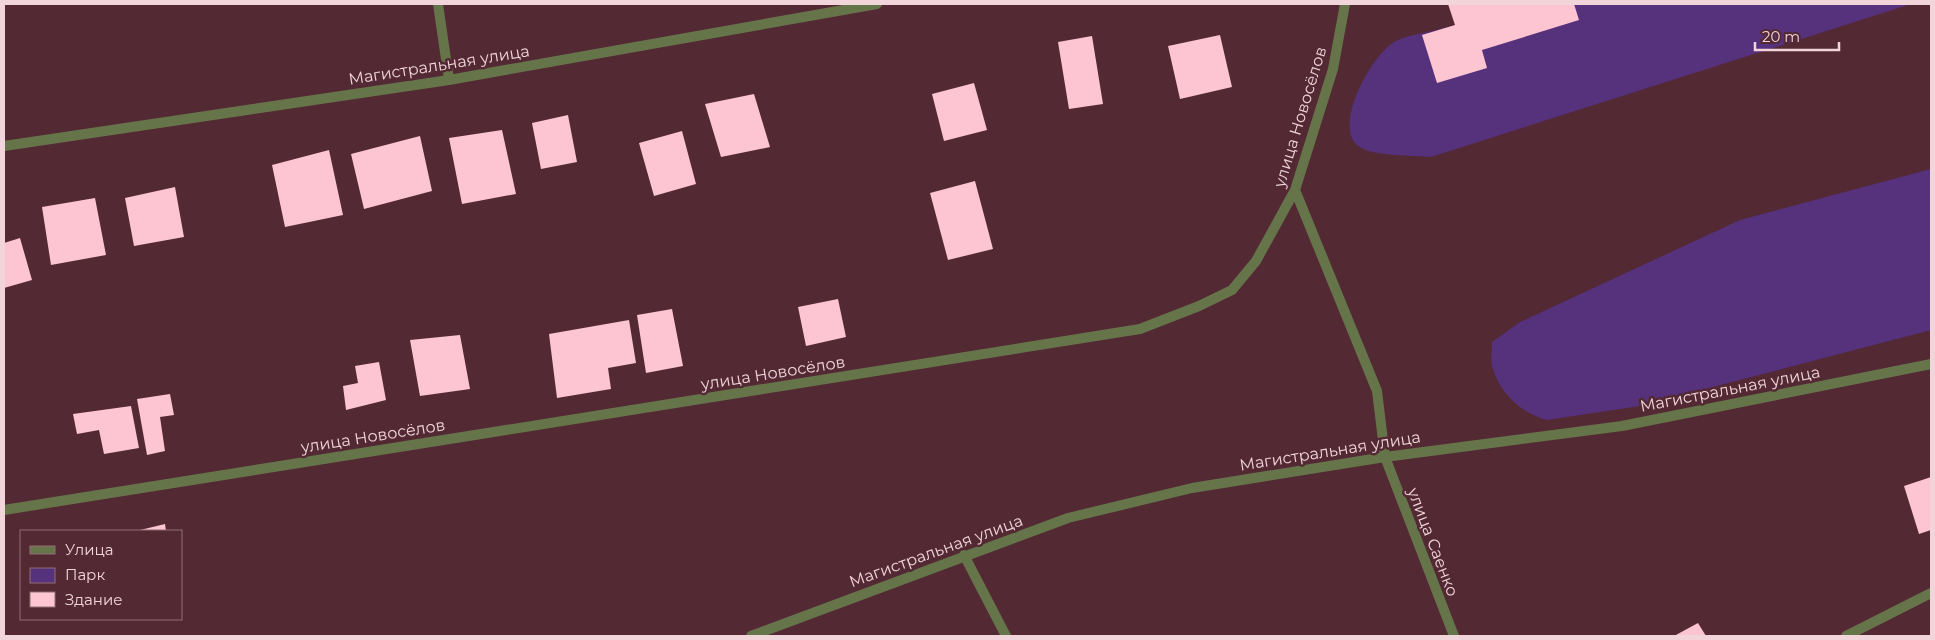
<svg xmlns="http://www.w3.org/2000/svg" width="1935" height="640" font-family="Montserrat,sans-serif">
	<style>
		.green { fill: #56317c }
		.building { fill: #fcc5d1 }
		.lines { fill: none; stroke-linecap: round; stroke-linejoin: round }
		.minor { stroke: #66744a; stroke-width: 10 }
		.labels { text-anchor: middle; dominant-baseline: central; stroke-width: 5; stroke-linejoin: round; paint-order: stroke }
		.street-label { font-size: 16px; fill: #f1d5db; stroke: #532934 }
	</style>
	<rect width="100%" height="100%" fill="#532934"/>
	<path class="green" d="M1516,4H1911L1431,157C1413,155 1370,157 1357,145C1333,124 1373,52 1396,41C1409,34 1427,33 1440,29C1467,23 1491,15 1516,4Z
		M1931,169V330L1640,406L1547,420C1522,413 1501,395 1493,369C1490,362 1492,350 1492,342L1520,322L1740,220Z"/>
	<path class="building" d="M1448,4H1574L1579,20L1482,50L1487,68L1437,83L1422,35L1455,25Z
		M1220,35L1232,87L1180,99L1168,46Z
		M1092,36L1103,104L1069,109L1058,42Z
		M974,83L987,130L944,141L932,94Z
		M754,94L770,147L721,157L705,104Z
		M568,115L577,162L541,169L532,123Z
		M502,130L516,194L462,204L449,138Z
		M682,131L696,184L654,196L639,143Z
		M420,136L432,191L364,209L351,154Z
		M329,150L343,215L285,227L272,165Z
		M975,181L993,249L948,260L930,193Z
		M175,187L184,237L134,246L125,198Z
		M95,198L106,255L51,265L42,207Z
		M20,238L32,280L4,288V243Z
		M838,299L846,337L806,346L798,307Z
		M672,309L683,366L646,373L637,315Z
		M629,320L636,363L608,368L611,389L557,398L549,334Z
		M460,335L470,389L420,396L410,340Z
		M379,362L386,400L346,410L343,386L358,383L355,366Z
		M170,394L174,415L160,417L165,451L147,455L137,399Z
		M131,406L139,448L104,454L99,430L77,434L73,414Z
		M1931,477V530L1919,534L1904,486Z
		M165,524L166,531H136Z
		M1698,623L1706,636H1674Z"/>
	<g class="lines">
		<path class="minor" d="M438,4L449,80
			M4,146L449,80L877,4
			M1295,190L1377,391L1385,457L1454,636
			M4,510L1140,329L1199,306L1232,290L1256,261L1295,190L1333,69L1345,4
			M964,555L1006,636
			M751,636L1068,518L1192,488L1385,457L1622,426L1931,364
			M1846,636L1931,593"/>
	</g>
	<g class="labels">
		<g class="street-label">
			<text transform="translate(439 65) rotate(-9)">Магистральная улица</text>
			<text transform="translate(1300 117) rotate(-73)">улица Новосёлов</text>
			<text transform="translate(773 373) rotate(-9)">улица Новосёлов</text>
			<text transform="translate(1730 389) rotate(-11)">Магистральная улица</text>
			<text transform="translate(373 436) rotate(-9)">улица Новосёлов</text>
			<text transform="translate(1330 451) rotate(-9)">Магистральная улица</text>
			<text transform="translate(1433 542) rotate(69)">улица Саенко</text>
			<text transform="translate(936 551) rotate(-20)">Магистральная улица</text>
		</g>
	</g>
	<rect width="1935" height="640" fill="none" stroke="#f1d5db" stroke-width="10"/>
	<rect x="20" y="530" width="162" height="90" fill="#532934" stroke="#926e77"/>
	<rect x="30" y="546" width="25" height="8" fill="#66744a" stroke="#926e77"/>
	<text x="65" y="555" font-size="15" fill="#f1d5db">Улица</text>
	<rect x="30" y="568" width="25" height="15" fill="#56317c" stroke="#926e77"/>
	<text x="65" y="580" font-size="15" fill="#f1d5db">Парк</text>
	<rect x="30" y="592" width="25" height="15" fill="#fcc5d1" stroke="#926e77"/>
	<text x="65" y="605" font-size="15" fill="#f1d5db">Здание</text>
	<path d="M1755 42v8h84v-8" fill="none" stroke="#f1d5db" stroke-width="2.5"/>
	<text x="1762" y="42" font-size="15" fill="#f1d5db" stroke="#532934" stroke-width="4" paint-order="stroke">20 m</text>
</svg>
